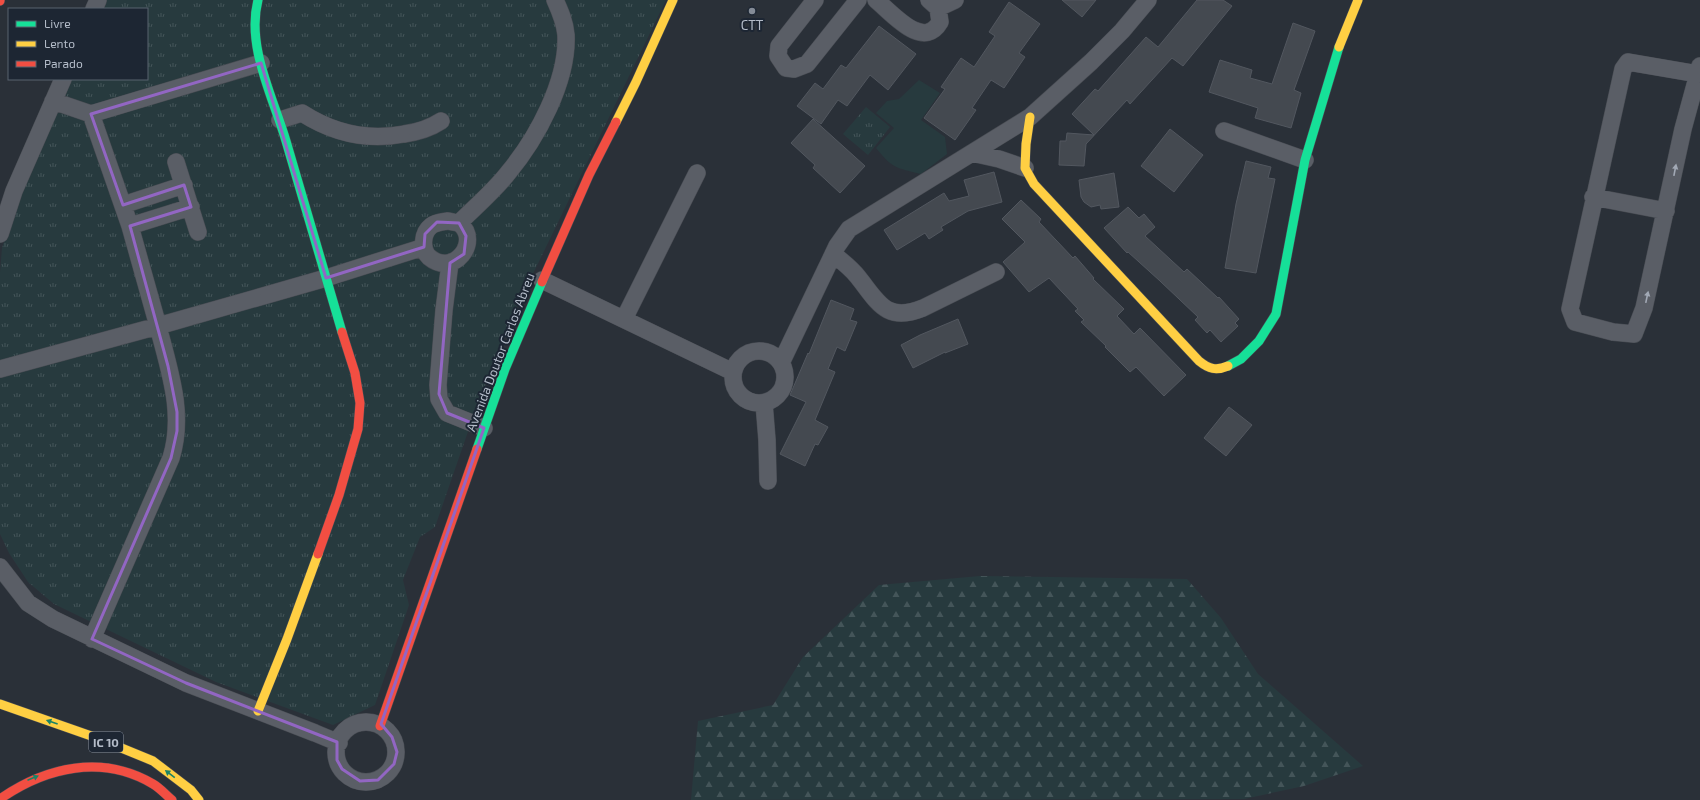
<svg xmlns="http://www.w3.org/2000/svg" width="1700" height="800" font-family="'Exo 2',sans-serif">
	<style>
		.grass { fill: #273a3e }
		.forest { fill: url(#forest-firs) }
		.park { fill: url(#park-tufts) }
		.building { fill: #444950; stroke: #52575f }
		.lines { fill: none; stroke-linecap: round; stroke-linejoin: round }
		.street-casing { stroke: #484c53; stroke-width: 18 }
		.fast-casing { stroke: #484c53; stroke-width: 10 }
		.slow-casing { stroke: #484c53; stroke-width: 10 }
		.jam-casing { stroke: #484c53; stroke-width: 10 }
		.street { stroke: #5a5e66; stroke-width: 17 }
		.fast { stroke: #16e098; stroke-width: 9 }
		.slow { stroke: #ffcf43; stroke-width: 9 }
		.jam { stroke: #f24e42; stroke-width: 9 }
		.oneway { fill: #a2a9b5 }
		.oneway2 { fill: #1a8366 }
		.marked { fill: none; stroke: #9266c3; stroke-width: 3; stroke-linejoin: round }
		.poi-dot { fill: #848b96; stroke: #1d2633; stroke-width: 1.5 }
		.labels { text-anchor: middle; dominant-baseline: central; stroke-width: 4; stroke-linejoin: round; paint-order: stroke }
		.shield { fill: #1d2633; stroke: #878f9c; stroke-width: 1 }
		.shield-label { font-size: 12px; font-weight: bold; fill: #b4bcc9 }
		.poi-label { font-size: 13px; fill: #b4bcc9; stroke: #1d2633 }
		.street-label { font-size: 13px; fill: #b4bcc9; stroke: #1d2633 }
	</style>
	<defs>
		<pattern id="forest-firs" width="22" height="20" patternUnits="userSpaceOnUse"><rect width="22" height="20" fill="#273a3e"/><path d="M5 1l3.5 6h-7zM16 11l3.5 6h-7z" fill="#445559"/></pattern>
		<pattern id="park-tufts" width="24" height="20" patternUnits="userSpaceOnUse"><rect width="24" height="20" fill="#273a3e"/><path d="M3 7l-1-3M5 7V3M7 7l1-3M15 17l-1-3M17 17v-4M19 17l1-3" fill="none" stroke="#445559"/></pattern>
	</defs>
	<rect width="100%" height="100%" fill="#2a3038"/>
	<path class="grass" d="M919,80L940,93L921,120L945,137L947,154L921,174C896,168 892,168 876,148L894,128L876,113L887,101L899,99Z"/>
	<path class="forest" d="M980,576L1187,579L1221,618L1258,674L1363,766L1304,786L1244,799L691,800L698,721L773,705L803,657L879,585Z"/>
	<path class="park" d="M103,0H666L511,319L472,420L435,527L420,537L403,580L409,605L375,705L333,725L216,682L54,604L28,582L9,553L0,534V273L2,248L20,194L69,79H147V9H99Z
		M866,107L890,127L868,155L843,134Z"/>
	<path class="building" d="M1062,0H1096L1082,17Z
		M1197,0H1223L1232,6L1183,66L1172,58L1130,104L1127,100L1086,144L1084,166L1059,165L1060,141H1066L1067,133L1094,135L1072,114L1095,89L1098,91L1146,37L1158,47Z
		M1009,2L1040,24L1019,53L1025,57L1004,88L991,80L972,108L976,110L955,140L924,118L945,89L941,87L961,58L974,67L995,36L989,32Z
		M1293,23L1315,31L1294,90L1301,93L1291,128L1255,118L1258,108L1209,92L1220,60L1252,70L1250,78L1272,84Z
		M879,26L916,54L888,90L870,75L847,106L838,100L821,124L797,106L815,83L823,89L841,65L846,68Z
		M813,119L865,166L840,193L813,168L815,165L791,143Z
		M1170,129L1203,155L1174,192L1141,166Z
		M1246,161L1271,167L1268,178L1275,179L1256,273L1225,268L1236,204Z
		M994,172L1002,202L968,211L941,227L943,230L929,239L925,233L897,250L884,230L944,193L949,201L969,196L964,180Z
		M1114,173L1119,207L1101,209L1100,205L1091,207L1084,202L1081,197L1079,180Z
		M1021,200L1041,219L1039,222L1073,258L1075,256L1094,278L1093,279L1124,309L1117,316L1134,334L1140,328L1186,375L1164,396L1136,367L1130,372L1105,347L1106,346L1081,322L1084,320L1075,311L1078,309L1049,278L1029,292L1003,262L1025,242L1002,219Z
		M1128,207L1139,218L1144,214L1155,227L1145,236L1184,272L1187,269L1218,298L1219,297L1239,319L1235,323L1238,326L1221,342L1210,330L1207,333L1195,320L1198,317L1160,281L1128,252L1127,253L1104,228Z
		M831,300L854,309L850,320L857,322L845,351L837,347L828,369L835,372L815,420L828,427L818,445L815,444L805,466L780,454L806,402L790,395L808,353L809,354Z
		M958,319L968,344L945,353V352L913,368L901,345L920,335Z
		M1229,407L1252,425L1226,456L1204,438Z"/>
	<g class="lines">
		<defs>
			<path id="street" d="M815,0L779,46L778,56L786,68L794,69L807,64L858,0
				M876,0C892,13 923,51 940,22L938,8L929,0
				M938,8L955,0
				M94,9L98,0
				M261,63L91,114L130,226L158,326L326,278L424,247
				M1698,74L1683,129L1644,308L1634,334L1613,332L1575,322L1570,309L1623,69L1628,62L1698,74L1700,66
				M53,101L91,114
				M280,120L302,113C333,133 367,141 404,134C418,132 429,129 441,121
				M1224,131L1305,160
				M972,153L999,159L1025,168
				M176,162L198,232
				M1593,197L1666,211
				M123,205L184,185
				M448,221C452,222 457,222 460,224C481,241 454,278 429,257C421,249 422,233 431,226C436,222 442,222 448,221Z
				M459,223C475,207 494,191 508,173C537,138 568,81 566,35C565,22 560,11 555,0
				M130,226L191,207
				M0,234L14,191L63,79
				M833,254C842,261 851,268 858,277C878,302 886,323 923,308L996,272
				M450,263L444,310L438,385L439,399L447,413L484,428
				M542,280L733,372
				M624,319L697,173
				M733 377a26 26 0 1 1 52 0a26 26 0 1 1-52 0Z
				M781,363L837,246L849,229L1030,117L1091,62L1122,31L1148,0
				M0,369L158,326C169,370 185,413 171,458L92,639
				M764,403L767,440L768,481
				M0,567L28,603L53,619L186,683L315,733L339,743
				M336 752a30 30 0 1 1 60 0a30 30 0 1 1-60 0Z"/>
			<path id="fast" d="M258,0C246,46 273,97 286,141C305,205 323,268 342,332
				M1228,366L1241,359L1259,341L1276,314L1305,160L1339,47
				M477,449L505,369L542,282"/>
			<path id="slow" d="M1339,47L1358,0
				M1030,117L1026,144L1025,168L1034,184L1199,361C1209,369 1216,371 1228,366
				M616,122L636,82L673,0
				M0,704L97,738L153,761L191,790L199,800
				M258,711L287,639L318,554"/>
			<path id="jam" d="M0,0V1
				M542,282L589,175L616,122
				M318,554L339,495L358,429L360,403L355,373L342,332
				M380,726L477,449
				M0,799C46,767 102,754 153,784C160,788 166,795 172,800"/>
		</defs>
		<use href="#street" class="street-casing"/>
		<use href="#fast" class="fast-casing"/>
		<use href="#slow" class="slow-casing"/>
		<use href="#jam" class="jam-casing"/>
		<use href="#street" class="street"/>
		<use href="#fast" class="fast"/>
		<use href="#slow" class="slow"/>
		<use href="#jam" class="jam"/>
	</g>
	<defs><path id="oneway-solid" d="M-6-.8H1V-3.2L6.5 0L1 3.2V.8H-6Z"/></defs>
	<g class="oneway">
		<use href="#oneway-solid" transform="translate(1675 170) rotate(-79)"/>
		<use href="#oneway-solid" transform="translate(1647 297) rotate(-78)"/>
	</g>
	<g class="oneway2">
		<use href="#oneway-solid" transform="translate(52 722) rotate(-161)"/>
		<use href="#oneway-solid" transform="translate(170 774) rotate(-143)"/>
		<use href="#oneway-solid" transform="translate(33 778) rotate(-23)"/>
	</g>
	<path class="marked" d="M261,63L326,278L424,247L425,234L437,222L459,223L466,236L464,254L450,263L439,394L447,413L484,428L381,724L392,737L397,752L394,764L378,780L360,781L342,769L337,760V742L186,683L92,639L171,458L177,431V412L168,366L130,226L191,207L184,185L123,205L91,114Z"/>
	<circle class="poi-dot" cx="752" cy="11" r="4"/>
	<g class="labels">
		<rect class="shield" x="89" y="732" width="34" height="20" rx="3"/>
		<g class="shield-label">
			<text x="106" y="742">IC 10</text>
		</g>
		<g class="poi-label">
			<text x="752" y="25">CTT</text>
		</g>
		<g class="street-label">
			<text transform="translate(500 352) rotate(-69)">Avenida Doutor Carlos Abreu</text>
		</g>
	</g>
	<rect x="8" y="8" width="140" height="72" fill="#1d2633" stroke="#59626f"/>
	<rect x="16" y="21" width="20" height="6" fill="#16e098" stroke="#59626f"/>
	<text x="44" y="28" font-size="12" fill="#b4bcc9">Livre</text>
	<rect x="16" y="41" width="20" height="6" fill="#ffcf43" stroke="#59626f"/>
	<text x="44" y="48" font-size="12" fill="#b4bcc9">Lento</text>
	<rect x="16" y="61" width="20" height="6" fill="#f24e42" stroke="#59626f"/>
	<text x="44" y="68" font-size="12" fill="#b4bcc9">Parado</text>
</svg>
